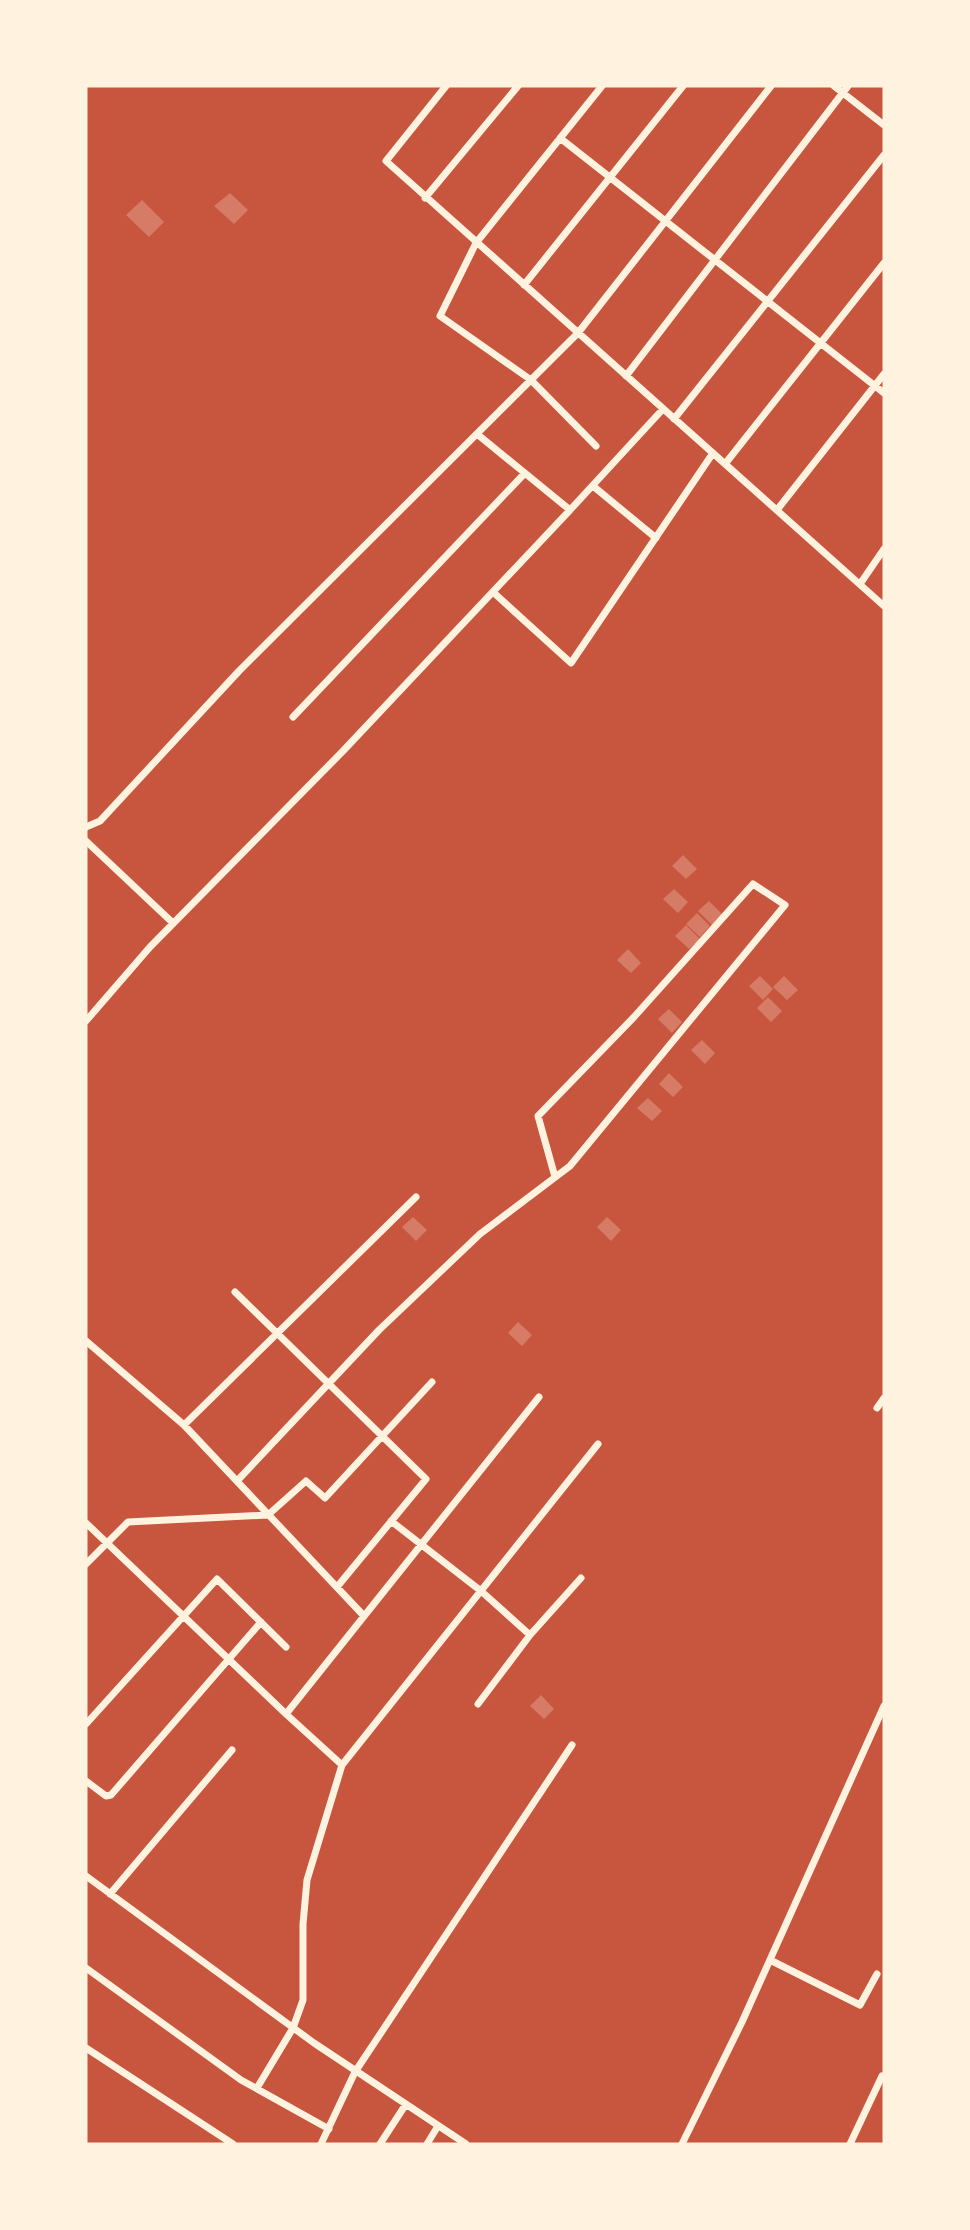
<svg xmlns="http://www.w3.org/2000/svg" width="970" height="2230" font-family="'Asap Condensed',sans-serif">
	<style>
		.building { fill: #d67c66 }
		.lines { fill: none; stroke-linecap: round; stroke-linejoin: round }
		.minor { stroke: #fff3e0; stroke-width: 7 }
	</style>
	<rect width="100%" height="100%" fill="#c8553d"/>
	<path class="building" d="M230,193L248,210L234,224L214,206Z
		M142,200L164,222L149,237L126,215Z
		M683,855L697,869L686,879L672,866Z
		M674,889L688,902L678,913L663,899Z
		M709,901L722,914L712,925L698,911Z
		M697,913L710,926L700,937L686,924Z
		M686,925L700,939L689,949L675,936Z
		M628,949L641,963L631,973L617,960Z
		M760,976L773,989L763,1000L749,986Z
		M784,976L798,990L787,1000L773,987Z
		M768,997L782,1011L771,1022L757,1008Z
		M669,1009L682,1022L672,1033L658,1019Z
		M702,1040L715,1053L705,1064L691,1050Z
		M669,1073L683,1087L673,1097L659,1084Z
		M648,1098L662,1111L652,1121L637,1108Z
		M413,1217L427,1230L416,1241L402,1227Z
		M607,1217L621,1230L611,1241L597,1227Z
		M518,1322L532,1335L522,1346L508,1333Z
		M541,1695L554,1709L544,1719L530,1706Z"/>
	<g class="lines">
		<path class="minor" d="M446,86L386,161L884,606
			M834,86L884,125
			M560,138L884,393
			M425,198L518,86
			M524,285L683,86
			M626,376L848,86
			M674,419L884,155
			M477,434L570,510L663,409
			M596,446L531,380L440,316L476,243L602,86
			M725,464L884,263
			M593,486L656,538
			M777,510L884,374
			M860,584L884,549
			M493,592L571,663L713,453
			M293,717L525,473
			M86,827L100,821L239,671L578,333L771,86
			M86,841L173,923
			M86,1021L150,947L343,751L570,510
			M235,1292L426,1479L337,1587
			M86,1341L184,1425L364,1616
			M877,1408L884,1398
			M184,1425L416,1197
			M237,1481L379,1330L480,1234L570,1166L785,905L753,884L634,1017L538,1116L555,1177
			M391,1521L481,1591L530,1635
			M86,1523L286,1714L539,1397
			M86,1564L128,1522L268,1515L306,1481L325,1498L432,1382
			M478,1704L530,1635L581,1578
			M286,1714L342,1765L598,1444
			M86,1724L217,1579L286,1647
			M86,1781L106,1796L111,1795L261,1622
			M86,1876L314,2043L466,2144
			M110,1894L232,1750
			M770,1960L860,2005L877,1974
			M86,1968L241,2080L329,2129
			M86,2048L233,2144
			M257,2088L293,2028L303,2000V1924L307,1880L342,1765
			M321,2144L355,2072L572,1745
			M380,2144L406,2104
			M427,2144L438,2126
			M682,2144L742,2022L884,1706
			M850,2144L882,2076"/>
	</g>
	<rect width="970" height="2230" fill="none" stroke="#fff3e0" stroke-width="175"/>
</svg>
